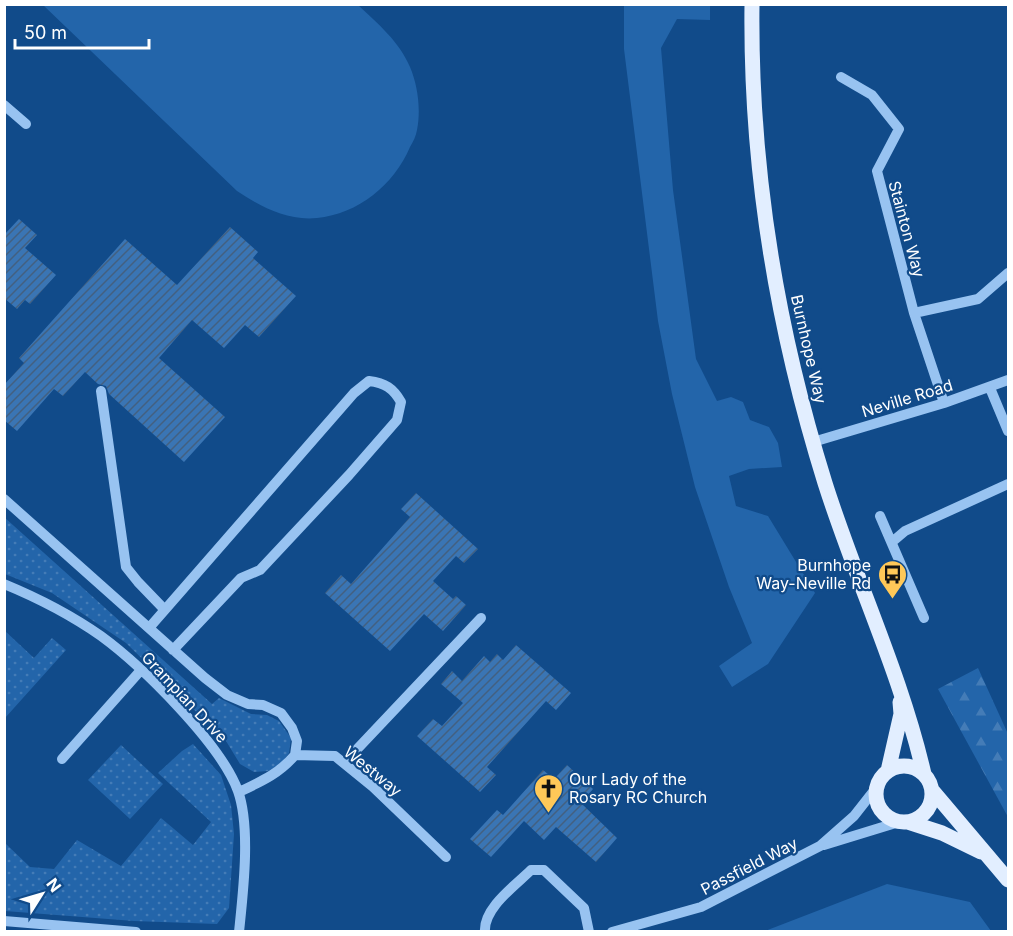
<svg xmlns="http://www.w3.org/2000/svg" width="1013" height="936" font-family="Inter,sans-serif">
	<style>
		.grass { fill: url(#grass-dots) }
		.forest { fill: url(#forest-firs) }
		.park { fill: #2365aa }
		.building { fill: url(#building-hatch) }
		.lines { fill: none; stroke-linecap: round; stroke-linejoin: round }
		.minor { stroke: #98c3f1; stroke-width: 10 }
		.major { stroke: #e2eeff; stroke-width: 15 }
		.labels { text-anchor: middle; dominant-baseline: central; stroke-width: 4.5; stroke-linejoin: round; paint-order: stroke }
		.street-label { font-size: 16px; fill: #fff; stroke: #114b8a }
		.poi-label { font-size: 16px; fill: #fff; stroke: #114b8a; text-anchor: end }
	</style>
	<defs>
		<pattern id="grass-dots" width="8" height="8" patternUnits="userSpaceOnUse" patternTransform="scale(1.5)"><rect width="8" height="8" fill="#2365aa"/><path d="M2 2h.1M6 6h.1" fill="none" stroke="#447cb7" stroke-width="1.8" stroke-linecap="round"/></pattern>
		<pattern id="forest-firs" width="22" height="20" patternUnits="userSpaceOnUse" patternTransform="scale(1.5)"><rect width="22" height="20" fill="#2365aa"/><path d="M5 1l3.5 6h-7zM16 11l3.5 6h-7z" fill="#447cb7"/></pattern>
		<pattern id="building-hatch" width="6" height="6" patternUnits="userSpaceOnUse" patternTransform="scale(1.5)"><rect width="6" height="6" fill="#3a75b4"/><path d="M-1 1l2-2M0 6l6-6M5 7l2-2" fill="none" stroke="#436080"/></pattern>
	</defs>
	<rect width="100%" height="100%" fill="#114b8a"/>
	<path class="grass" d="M4,517L212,704L219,698L251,714L267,715L279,721L291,738L289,753L281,764L268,771L254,772L240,764L226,741L126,643L52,593L5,574Z
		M5,631L34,658L52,638L66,650L5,718Z
		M193,744L221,775L231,805L234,834L229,908L217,924L134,921L5,911V843L30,867L54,869L77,840L121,866L161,818L193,845L211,822L158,773L182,751Z
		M121,745L163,784L130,819L88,780Z"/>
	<path class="forest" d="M978,668L1008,734V817L938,689Z"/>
	<path class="park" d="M43,5H358C378,24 399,41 410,67C418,86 421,110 417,130C416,136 413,142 410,147C394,185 358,214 317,218C287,221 261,207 237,191Z
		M624,5H710V20L677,19L661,48L673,190L696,359L717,401L731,397L743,402L750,420L769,427L778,443L782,467L749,469L729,476L736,506L768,516L815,593L768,664L732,687L719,666L752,643L729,587L695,487L672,394L658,321L624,49Z
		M887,884L970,902L991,931H765Z"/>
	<path class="building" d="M19,219L37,235L25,248L56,275L30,304L25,300L17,309L4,298V235Z
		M230,227L258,252L253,258L296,296L259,337L245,325L224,348L192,320L159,358L225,417L184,462L109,394L106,386L98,384L85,372L63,396L54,389L17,431L4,420V385L24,363L19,358L125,239L177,285Z
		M416,493L478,549L464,563L456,556L433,581L453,599L456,596L466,605L443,631L424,614L390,651L325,593L341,575L351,584L410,517L401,509Z
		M516,645L571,693L556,710L546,701L487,767L496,775L480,792L417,736L433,719L442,726L463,703L441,684L452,671L462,681L484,656L490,662L497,654L503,660Z
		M567,765L593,789L581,803L617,838L596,862L556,827L544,840L524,821L491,857L470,839L497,810L503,815L543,770L554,779Z"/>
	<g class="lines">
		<path class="minor" d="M841,77L872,95L899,129L877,171L914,313L944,403
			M4,105L26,124
			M914,313L978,299L1008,273
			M990,388L1008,431
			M101,391L126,567L138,582L164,609
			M813,442L944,403L1008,380
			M4,499L205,678L227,695L248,704L263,705L281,713L292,728L297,741L295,755
			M880,516L924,618
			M892,542L905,531L1008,484
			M4,584C38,598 71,615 101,636C142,666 221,744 238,791C251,828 243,893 239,932
			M149,628L354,393L369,381C385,383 393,388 401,402L397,420L349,475L260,570L241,578L173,650
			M62,759L141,670
			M344,763L481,618
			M239,792C260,782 279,774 295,755L335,756L373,787L446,857
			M824,845L899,822
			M4,921L136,932
			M485,932C483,908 516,885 531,870H544L584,908L589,932
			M612,932L701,907L820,846L854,816L876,788"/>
		<path class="major" d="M752,4C750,166 777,329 825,483C856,581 901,674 924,774
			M876 794a28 28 0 1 1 56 0a28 28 0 1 1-56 0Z
			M888,771L901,714L900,702
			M932,790L1008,880
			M908,822L942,833L981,852"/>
	</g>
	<defs>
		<symbol id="bus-pin" viewBox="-11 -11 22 30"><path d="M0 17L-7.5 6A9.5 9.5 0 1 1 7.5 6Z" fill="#ffc858" stroke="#114b8a"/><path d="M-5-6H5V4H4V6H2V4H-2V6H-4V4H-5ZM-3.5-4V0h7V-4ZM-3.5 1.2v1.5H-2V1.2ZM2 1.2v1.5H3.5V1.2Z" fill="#111"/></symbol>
		<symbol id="church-pin" viewBox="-11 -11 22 30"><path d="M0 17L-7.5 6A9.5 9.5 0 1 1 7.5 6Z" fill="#ffc858" stroke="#114b8a"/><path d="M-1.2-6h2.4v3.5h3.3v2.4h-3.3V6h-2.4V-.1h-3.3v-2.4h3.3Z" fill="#111"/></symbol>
	</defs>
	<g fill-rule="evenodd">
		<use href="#bus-pin" x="876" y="558" width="33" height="45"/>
		<use href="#church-pin" x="532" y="772" width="33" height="45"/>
	</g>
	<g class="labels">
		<g class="street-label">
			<text transform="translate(907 229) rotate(75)">Stainton Way</text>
			<text transform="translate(809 349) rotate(77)">Burnhope Way</text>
			<text transform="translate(907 398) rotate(-17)">Neville Road</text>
			<text transform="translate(185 697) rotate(47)">Grampian Drive</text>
			<text transform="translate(373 771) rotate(39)">Westway</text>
			<text transform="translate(749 866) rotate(-27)">Passfield Way</text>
		</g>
		<g class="poi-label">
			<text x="871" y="565">Burnhope<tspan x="871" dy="18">Way-Neville Rd</tspan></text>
			<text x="569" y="779" text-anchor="start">Our Lady of the<tspan x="569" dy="18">Rosary RC Church</tspan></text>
		</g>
	</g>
	<rect width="1013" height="936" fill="none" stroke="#ffffff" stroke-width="12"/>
	<g transform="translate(42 894) rotate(53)" stroke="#114b8a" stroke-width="4.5" paint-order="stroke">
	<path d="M0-4.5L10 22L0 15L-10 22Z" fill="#ffffff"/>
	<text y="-9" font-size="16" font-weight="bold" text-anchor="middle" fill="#ffffff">N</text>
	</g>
	<path d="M15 39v9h134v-9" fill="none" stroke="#ffffff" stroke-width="3"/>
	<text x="24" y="39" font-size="18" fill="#ffffff" stroke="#114b8a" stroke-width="4.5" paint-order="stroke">50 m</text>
</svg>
